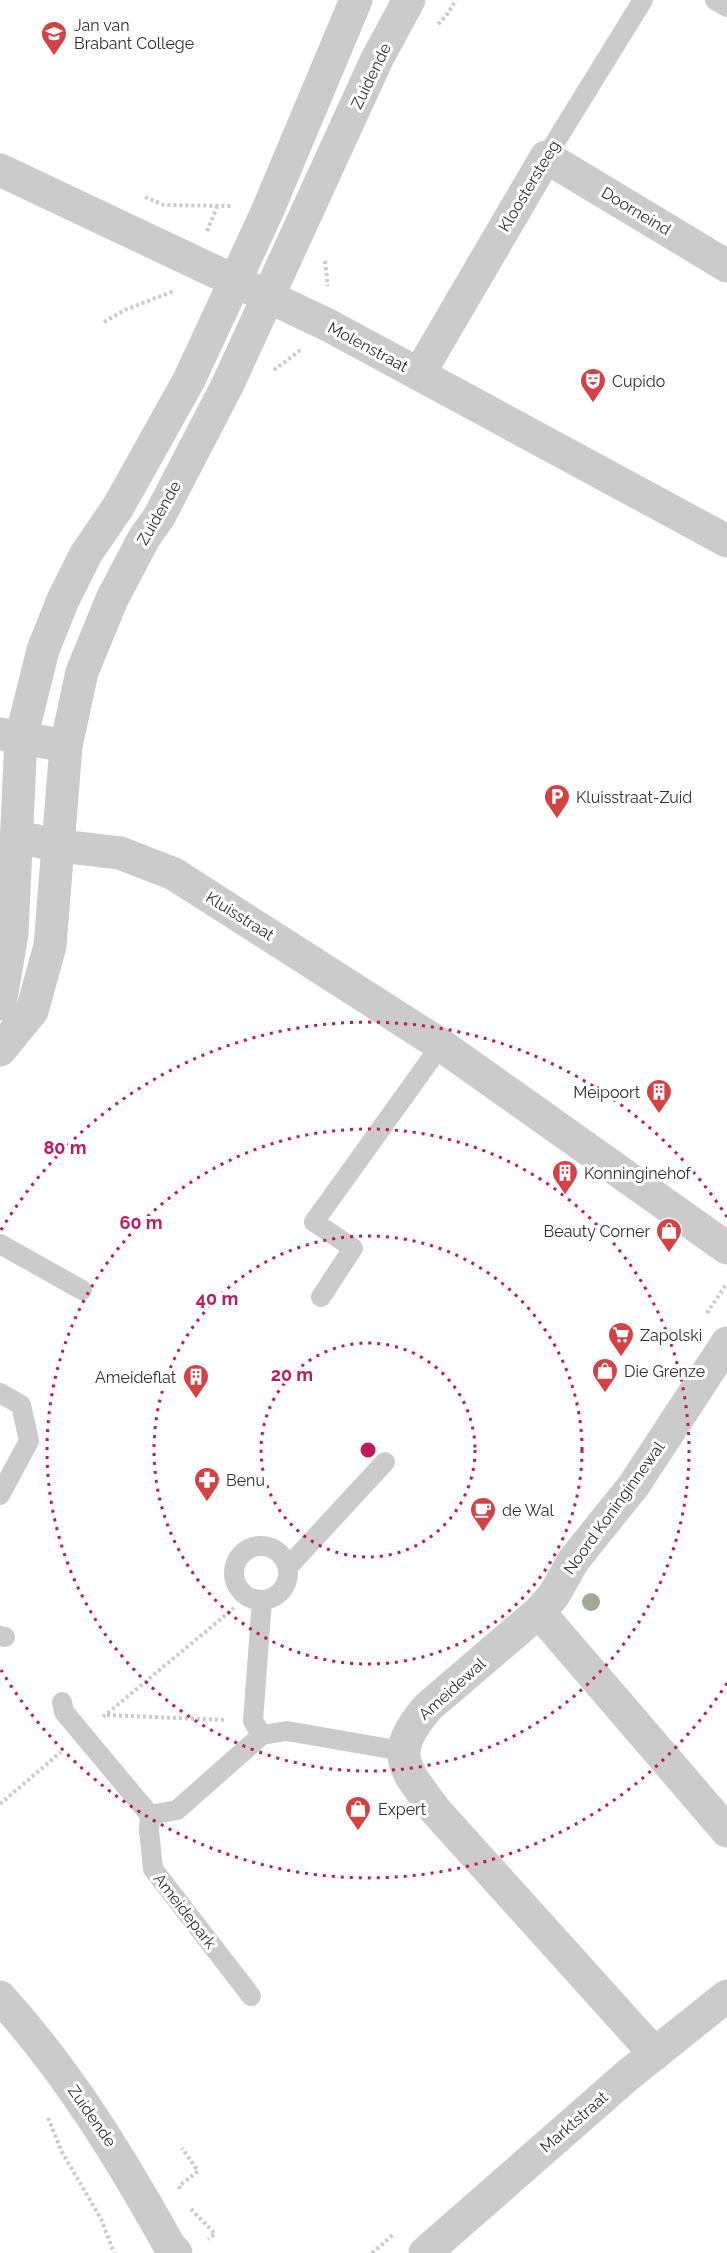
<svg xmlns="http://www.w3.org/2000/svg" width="727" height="2253" font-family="Raleway,sans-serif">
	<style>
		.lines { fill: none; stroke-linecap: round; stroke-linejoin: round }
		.path { stroke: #cbcbcb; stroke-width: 4; stroke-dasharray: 3 3; stroke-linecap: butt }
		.service { stroke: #cbcbcb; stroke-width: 20 }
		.minor { stroke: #cbcbcb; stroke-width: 33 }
		.tertiary { stroke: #cbcbcb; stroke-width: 33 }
		.tree { fill: #9fab96 }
		.ring { fill: none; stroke: #c2185b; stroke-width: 3; stroke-dasharray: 3 6 }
		.labels { text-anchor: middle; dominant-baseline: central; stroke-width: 6; stroke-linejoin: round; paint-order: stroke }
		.poi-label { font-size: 16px; fill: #2e2e2e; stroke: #fff; text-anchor: start }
		.street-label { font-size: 16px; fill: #2e2e2e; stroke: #fff }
		.centre { fill: #c2185b; stroke: #fff; stroke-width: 3 }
		.ring-label { font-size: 18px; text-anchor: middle; font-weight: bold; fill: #c2185b; stroke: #fff; stroke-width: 6; stroke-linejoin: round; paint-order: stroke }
	</style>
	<rect width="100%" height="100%" fill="#fff"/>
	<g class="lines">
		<path class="path" d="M438,24L446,16L456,0
			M145,197L164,205L232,206
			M207,231L217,207
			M325,261L328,286
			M104,322L125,310L174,291
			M274,370L302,349
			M707,1313L727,1283
			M107,1715L225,1720
			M103,1717L234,1608
			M0,1804L61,1752
			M48,2118L62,2152L101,2219L114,2253
			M180,2189L179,2186L198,2171L182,2148
			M191,2209L215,2234L208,2239
			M372,2253L394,2234"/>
		<path class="service" d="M715,0L727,7
			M546,157L643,0
			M0,1244L82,1290
			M321,1297L353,1248L314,1222L441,1045
			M0,1393L21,1405L29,1441L0,1495
			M234 1573a27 27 0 1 1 54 0a27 27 0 1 1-54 0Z
			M288,1567L385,1462
			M0,1636L5,1637
			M62,1702L64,1712L150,1815
			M262,1735L253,1721L262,1600
			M251,1996L153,1869L149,1830L150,1815L177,1810L262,1735L287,1731L402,1751"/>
		<path class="minor" d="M0,170L328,325L727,541
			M419,374L546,157L727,266
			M0,734L66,746
			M18,837L60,846L120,853L174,874L441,1045L727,1248
			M539,1612L727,1831
			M655,2054L435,1810C403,1766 388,1754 428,1707L539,1612L554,1595L573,1561L634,1485L727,1343
			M425,2253L628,2075L727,1996"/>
		<path class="tertiary" d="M0,1004L12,934L21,738L43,650L63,600L86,554L118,507L189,380L267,212L356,0
			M0,1050L32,1011L50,946L66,746L82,672L112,599L144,538L159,517L228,384L377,59L409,0
			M0,1997C68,2072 120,2157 169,2245L176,2253"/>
	</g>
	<circle class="tree" cx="591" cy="1602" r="9"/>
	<g class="ring">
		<circle cx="368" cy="1450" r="107"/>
		<circle cx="368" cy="1450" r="214"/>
		<circle cx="368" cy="1450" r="321"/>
		<path d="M727 1683A428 428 0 0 1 1 1670M1 1230A428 428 0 0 1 727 1217"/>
	</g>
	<defs>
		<symbol id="school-pin" viewBox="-11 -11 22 30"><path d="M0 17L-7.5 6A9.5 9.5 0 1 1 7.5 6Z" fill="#d44246" stroke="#fff"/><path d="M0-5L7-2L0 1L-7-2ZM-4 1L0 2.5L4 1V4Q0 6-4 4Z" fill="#fff"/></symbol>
		<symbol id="theatre-pin" viewBox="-11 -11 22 30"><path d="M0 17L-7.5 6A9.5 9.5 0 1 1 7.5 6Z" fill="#d44246" stroke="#fff"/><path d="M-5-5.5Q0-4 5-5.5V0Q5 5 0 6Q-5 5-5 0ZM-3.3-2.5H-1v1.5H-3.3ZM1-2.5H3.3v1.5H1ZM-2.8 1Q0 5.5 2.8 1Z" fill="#fff"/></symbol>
		<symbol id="parking-pin" viewBox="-11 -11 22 30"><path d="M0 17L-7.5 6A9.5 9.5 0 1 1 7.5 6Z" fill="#d44246" stroke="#fff"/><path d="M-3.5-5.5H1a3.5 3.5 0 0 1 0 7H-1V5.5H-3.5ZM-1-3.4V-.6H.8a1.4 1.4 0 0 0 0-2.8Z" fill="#fff"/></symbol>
		<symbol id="building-pin" viewBox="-11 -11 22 30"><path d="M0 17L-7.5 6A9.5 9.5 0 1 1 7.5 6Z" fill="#d44246" stroke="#fff"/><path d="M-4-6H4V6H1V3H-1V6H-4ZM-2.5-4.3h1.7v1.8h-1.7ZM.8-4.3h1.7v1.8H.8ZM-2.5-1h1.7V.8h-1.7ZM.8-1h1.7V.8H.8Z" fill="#fff"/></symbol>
		<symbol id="shop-pin" viewBox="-11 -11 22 30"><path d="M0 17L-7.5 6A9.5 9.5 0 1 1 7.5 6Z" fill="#d44246" stroke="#fff"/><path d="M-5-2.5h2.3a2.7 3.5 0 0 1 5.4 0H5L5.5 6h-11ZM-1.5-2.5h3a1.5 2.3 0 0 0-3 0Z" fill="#fff"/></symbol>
		<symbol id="supermarket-pin" viewBox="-11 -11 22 30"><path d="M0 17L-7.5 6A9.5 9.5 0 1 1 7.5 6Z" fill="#d44246" stroke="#fff"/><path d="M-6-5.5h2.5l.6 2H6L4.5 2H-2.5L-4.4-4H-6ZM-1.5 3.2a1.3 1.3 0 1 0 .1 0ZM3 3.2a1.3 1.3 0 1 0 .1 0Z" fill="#fff"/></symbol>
		<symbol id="pharmacy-pin" viewBox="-11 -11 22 30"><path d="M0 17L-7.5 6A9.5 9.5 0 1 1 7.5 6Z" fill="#d44246" stroke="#fff"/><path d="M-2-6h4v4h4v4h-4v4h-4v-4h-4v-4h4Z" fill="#fff"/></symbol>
		<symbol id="cafe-pin" viewBox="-11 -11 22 30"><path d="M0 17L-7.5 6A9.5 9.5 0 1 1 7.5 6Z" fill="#d44246" stroke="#fff"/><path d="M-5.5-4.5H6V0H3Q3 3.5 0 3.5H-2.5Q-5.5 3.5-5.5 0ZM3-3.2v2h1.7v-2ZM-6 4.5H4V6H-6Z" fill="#fff"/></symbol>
	</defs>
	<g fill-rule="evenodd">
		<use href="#school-pin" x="39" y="19" width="30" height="40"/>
		<use href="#theatre-pin" x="578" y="366" width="30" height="40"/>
		<use href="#parking-pin" x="542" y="782" width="30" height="40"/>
		<use href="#building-pin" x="644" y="1077" width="30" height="40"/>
		<use href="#building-pin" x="550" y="1158" width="30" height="40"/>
		<use href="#shop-pin" x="654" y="1216" width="30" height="40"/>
		<use href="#supermarket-pin" x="606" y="1320" width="30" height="40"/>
		<use href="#shop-pin" x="590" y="1356" width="30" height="40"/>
		<use href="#building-pin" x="181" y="1362" width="30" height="40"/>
		<use href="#pharmacy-pin" x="192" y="1465" width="30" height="40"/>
		<use href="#cafe-pin" x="468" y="1495" width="30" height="40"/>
		<use href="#shop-pin" x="343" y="1794" width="30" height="40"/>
	</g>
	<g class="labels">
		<g class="poi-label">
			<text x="74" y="25">Jan van<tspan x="74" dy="18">Brabant College</tspan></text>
			<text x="612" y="381">Cupido</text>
			<text x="576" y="797">Kluisstraat-Zuid</text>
			<text x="640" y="1092" text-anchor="end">Meipoort</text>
			<text x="584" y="1173">Konninginehof</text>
			<text x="650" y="1231" text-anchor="end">Beauty Corner</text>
			<text x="640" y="1335">Zapolski</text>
			<text x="624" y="1371">Die Grenze</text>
			<text x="176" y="1377" text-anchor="end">Ameideflat</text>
			<text x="226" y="1480">Benu</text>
			<text x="502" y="1510">de Wal</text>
			<text x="378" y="1809">Expert</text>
		</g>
		<g class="street-label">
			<text transform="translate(371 76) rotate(-64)">Zuidende</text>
			<text transform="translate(529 186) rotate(-59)">Kloostersteeg</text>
			<text transform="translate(636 211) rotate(31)">Doorneind</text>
			<text transform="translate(368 347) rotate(28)">Molenstraat</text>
			<text transform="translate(159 513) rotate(-60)">Zuidende</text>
			<text transform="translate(240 916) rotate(32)">Kluisstraat</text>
			<text transform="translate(614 1508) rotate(-54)">Noord Koninginnewal</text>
			<text transform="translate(452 1689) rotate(-42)">Ameidewal</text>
			<text transform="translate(185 1911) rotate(52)">Ameidepark</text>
			<text transform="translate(92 2116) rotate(55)">Zuidende</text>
			<text transform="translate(574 2122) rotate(-41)">Marktstraat</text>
		</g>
	</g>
	<circle cx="368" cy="1450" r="9" class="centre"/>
	<g class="ring-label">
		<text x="65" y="1154">80 m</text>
		<text x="141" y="1229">60 m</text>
		<text x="217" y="1305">40 m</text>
		<text x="292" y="1381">20 m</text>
	</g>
</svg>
